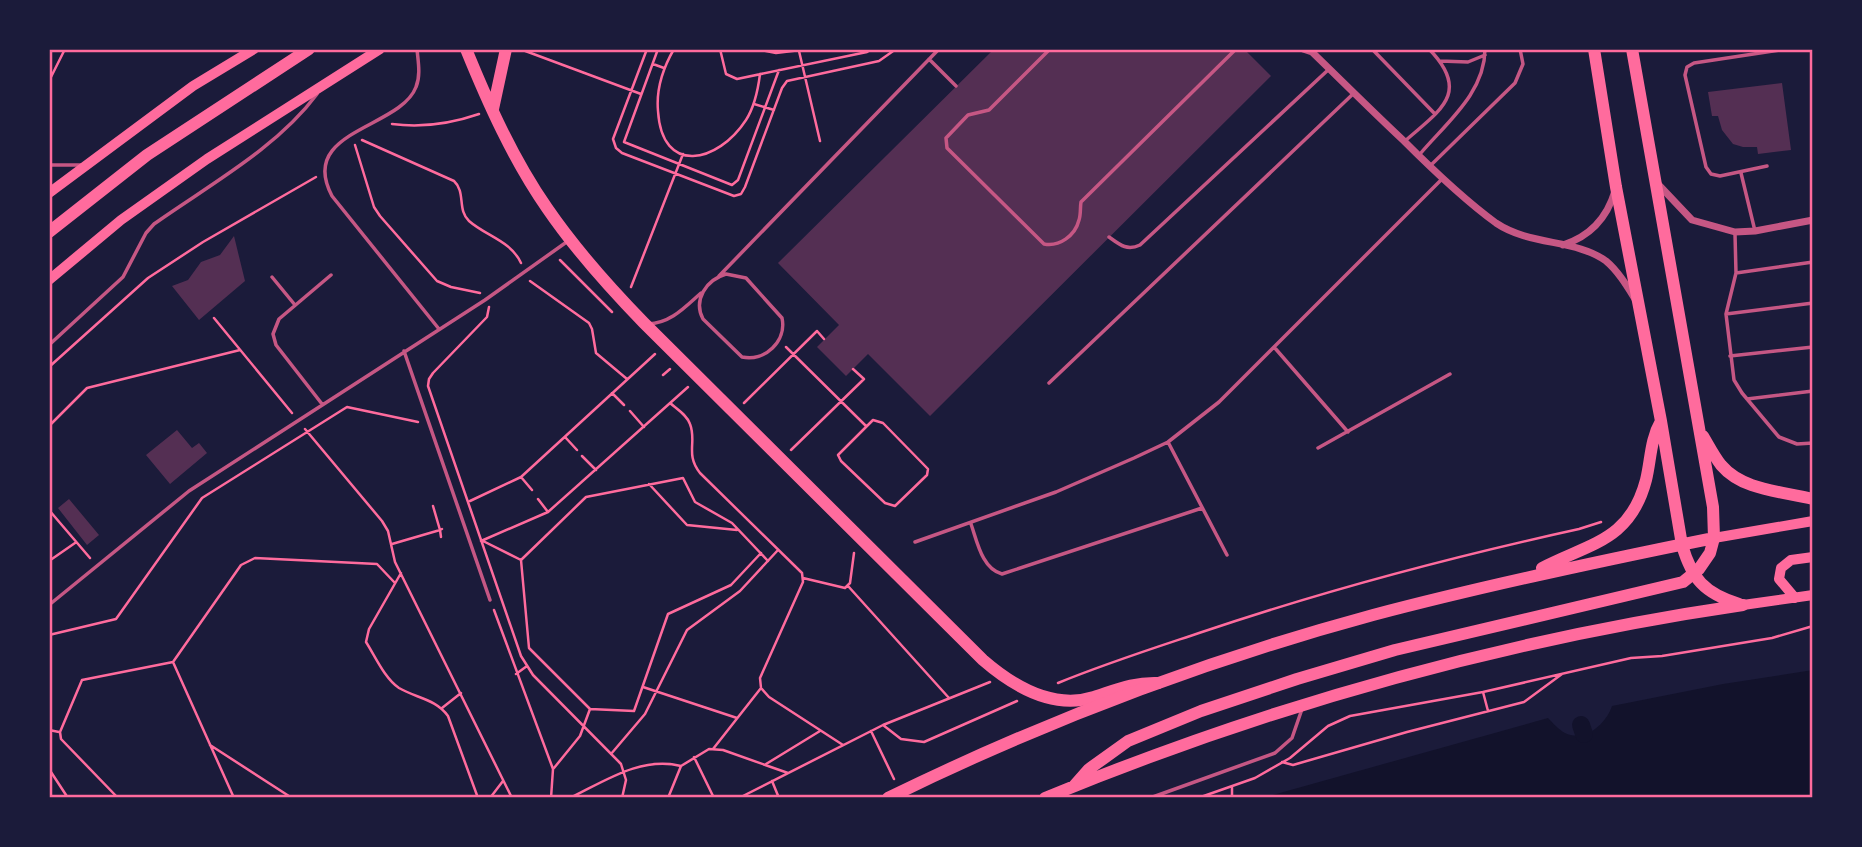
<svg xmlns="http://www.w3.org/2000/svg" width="1862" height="847" font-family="Quicksand,sans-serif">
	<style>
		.water { fill: #12122b }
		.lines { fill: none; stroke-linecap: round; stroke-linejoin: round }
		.canal { stroke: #12122b; stroke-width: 18 }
		.building { fill: #542f53 }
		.path { stroke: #ff6b9d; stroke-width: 2.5 }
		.service { stroke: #c65784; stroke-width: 3.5 }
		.minor { stroke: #c65784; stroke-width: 7 }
		.secondary { stroke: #ff6b9d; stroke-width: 10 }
		.primary { stroke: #ff6b9d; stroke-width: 12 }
		.trunk { stroke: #ff6b9d; stroke-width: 12 }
		.neatline { fill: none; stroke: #ff6b9d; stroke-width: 2.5 }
	</style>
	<rect width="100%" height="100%" fill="#1b1b3a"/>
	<path class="water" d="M1813,670V798H1262L1548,718C1553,723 1559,730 1565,733C1585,743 1606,724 1612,706L1723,684Z"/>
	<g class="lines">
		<path class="canal" d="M1581,725L1584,734"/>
	</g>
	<path class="building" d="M994,49H1244L1271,76L930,416L868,354L846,376L817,347L839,325L778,263Z
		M1782,83L1791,150L1758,154L1757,147H1743L1733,144L1722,130L1718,116H1712L1708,92Z
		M234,236L245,281L199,320L172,286L188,280L201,262L220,255Z
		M177,430L192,448L199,443L207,453L170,484L146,455Z
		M69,499L99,535L87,545L58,508Z"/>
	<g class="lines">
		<path class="path" d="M520,49L641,94
			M647,49L613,139L616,148L622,153L734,196L741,194L745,187L782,88L787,81L879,61L896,49
			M658,49L624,142L732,185L738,180L779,70
			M674,49C663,68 656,89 658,111C662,176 718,163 746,120C755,106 758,90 760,74
			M720,49L726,74L737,79L867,52L872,49
			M755,49L776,53L809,49
			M799,51L820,141
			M653,64L664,68
			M49,81L65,49
			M754,104L774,110
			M392,124C422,128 450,124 479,114
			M362,140L454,181C466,192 457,210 469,221C486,236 511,241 521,263
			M355,145L374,207L380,216L437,281L451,287L480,293
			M560,260L612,312
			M530,281L589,323L592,329L596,353L627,379
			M631,287L683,154
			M489,307L487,317L433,373L429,379L428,386L521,656L533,675L621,764L626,780L622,798
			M214,318L292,413
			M786,347L866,426
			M49,367L148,278L203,242L316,177
			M663,375L670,369
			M612,393L624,405
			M670,403C677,409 687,415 690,424C697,442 685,454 700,473L802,573L803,582L760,678L761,688L769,697L843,745
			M744,403L817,331L824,339
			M630,411L644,427
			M873,420L883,423L928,469L927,475L895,506L885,503L841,461L838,455Z
			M49,426L87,388L240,350
			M305,429L382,521L388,531L395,562L512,798
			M565,437L577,450
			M791,450L864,379L853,369
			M582,456L596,470
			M521,477L532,490
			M649,484L687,525L737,530
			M538,499L548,512
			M470,501L521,477L655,354
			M433,506L440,530L442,529
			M49,510L90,558
			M481,541L548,512L688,387
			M483,541L521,560
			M392,544L440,530L441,537
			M761,553L731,585L668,614L634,711L590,709L529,648L521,560L586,497L683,478L695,502L732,523L768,561
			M49,561L75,543
			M401,573L369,629L366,642C375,656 385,679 399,688C416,698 436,699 448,716L478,798
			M803,578L845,588L850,583L854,553
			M848,586L949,698
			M494,610L553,769L551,798
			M49,635L116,619L202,498L347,407L418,422
			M173,662L234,798
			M516,674L527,666
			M1058,683C1104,664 1151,649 1199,633C1323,591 1451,557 1579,529L1601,522
			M643,687L737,718
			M1483,692L1488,711
			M442,708L461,693
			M883,725L901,739L924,742L1017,701
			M49,730L59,732
			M871,731L894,779
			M210,745L292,798
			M713,749L761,688
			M611,754L645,714L687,630L740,591L778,550
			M694,757L714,798
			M1282,762L1293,765L1407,732L1524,702L1562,674
			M766,764L820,731
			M554,768L580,736L590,709
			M49,769L68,798
			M772,781L779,798
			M1232,787V798
			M118,798L61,739L60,732L82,680L173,662L241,565L255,558L377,564L395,583
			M490,798L503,781
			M570,798C605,781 641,756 681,766
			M668,798L681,766L709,749L723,750L788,773
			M739,798L883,725L990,682
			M1198,798L1255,778L1290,758L1328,726L1350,716L1483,692L1631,658L1662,656L1772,638L1813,626"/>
		<path class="service" d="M417,49C418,61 421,75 416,87C400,129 297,130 332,196L439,329
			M1050,49L989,110L968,115L946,138L947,148L1044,244C1059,247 1075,236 1079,220C1081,214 1080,208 1081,202L1236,49
			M1372,49L1435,114
			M929,59L956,86
			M1440,61L1468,62L1485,55
			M1405,141C1439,111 1472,93 1429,49
			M1420,154C1446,123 1485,93 1485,49
			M49,165H83
			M1430,166L1515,83L1523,64L1520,49
			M1767,166L1720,176L1711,174L1706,167L1685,75L1687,67L1694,63L1780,50
			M1741,173L1755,231
			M1735,234L1736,273L1726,314L1734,380L1742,393L1779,437L1797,444L1813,443
			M1109,237C1120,245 1127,251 1140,245L1328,70
			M1736,273L1813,262
			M726,274L746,278L782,318C787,341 765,362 742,357L703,319C693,300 706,280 726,274Z
			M719,276L939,49
			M272,277L295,305
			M1726,314L1813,303
			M648,324C671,323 685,307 701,293
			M49,345L123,277L146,233L154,224C209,185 277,148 317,94
			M1274,347L1348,432
			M404,351L490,600
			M1730,356L1813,347
			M1049,383L1354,93
			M1747,399L1813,391
			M322,404L276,345L273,334L279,319L331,275
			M1168,442L1227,555
			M1318,448L1450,374
			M971,524C977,541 982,569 1002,574L1202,508
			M915,542L1056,492L1134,458L1168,442L1219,402L1443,178
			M49,605L189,491L485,300L568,241
			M1150,798L1275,753L1292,738L1302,709"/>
		<path class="minor" d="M1303,49L1312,52C1343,82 1373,112 1404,141C1433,170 1463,199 1496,223C1530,246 1576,239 1606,261C1618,271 1627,286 1635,299
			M1657,183L1692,220L1735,232L1755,231L1813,220
			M1563,245C1591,236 1607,218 1615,191"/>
		<path class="secondary" d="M49,193L193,86L254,49
			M49,280L121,220L207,159L380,49
			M1714,538L1813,521
			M1795,598L1779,579L1781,568L1791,560L1813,557
			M1743,605L1813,595"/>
		<path class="primary" d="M466,49C488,103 513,159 547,208C575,249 609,287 644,323L983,660C1013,686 1053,710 1094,697C1116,690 1134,682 1158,683
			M493,109L506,49
			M49,232L147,155L309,49"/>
		<path class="trunk" d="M1594,49L1616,187L1661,421L1682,545C1692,579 1704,593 1739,604
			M1703,436C1709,446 1714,456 1721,465C1743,491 1782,491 1813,499
			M1542,568C1590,543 1630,541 1646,480C1651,460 1650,440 1661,421
			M1074,786L1089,769L1128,741L1201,711L1297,679L1395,650L1683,582L1699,569L1710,553L1714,538L1713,507L1632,49
			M888,798C1043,722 1207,660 1373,615C1486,585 1600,561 1714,538
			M1045,798C1268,706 1504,640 1743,605"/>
	</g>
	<rect width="1862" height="847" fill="none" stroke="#1b1b3a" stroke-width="102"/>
	<rect x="51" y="51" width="1760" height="745" class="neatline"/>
</svg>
